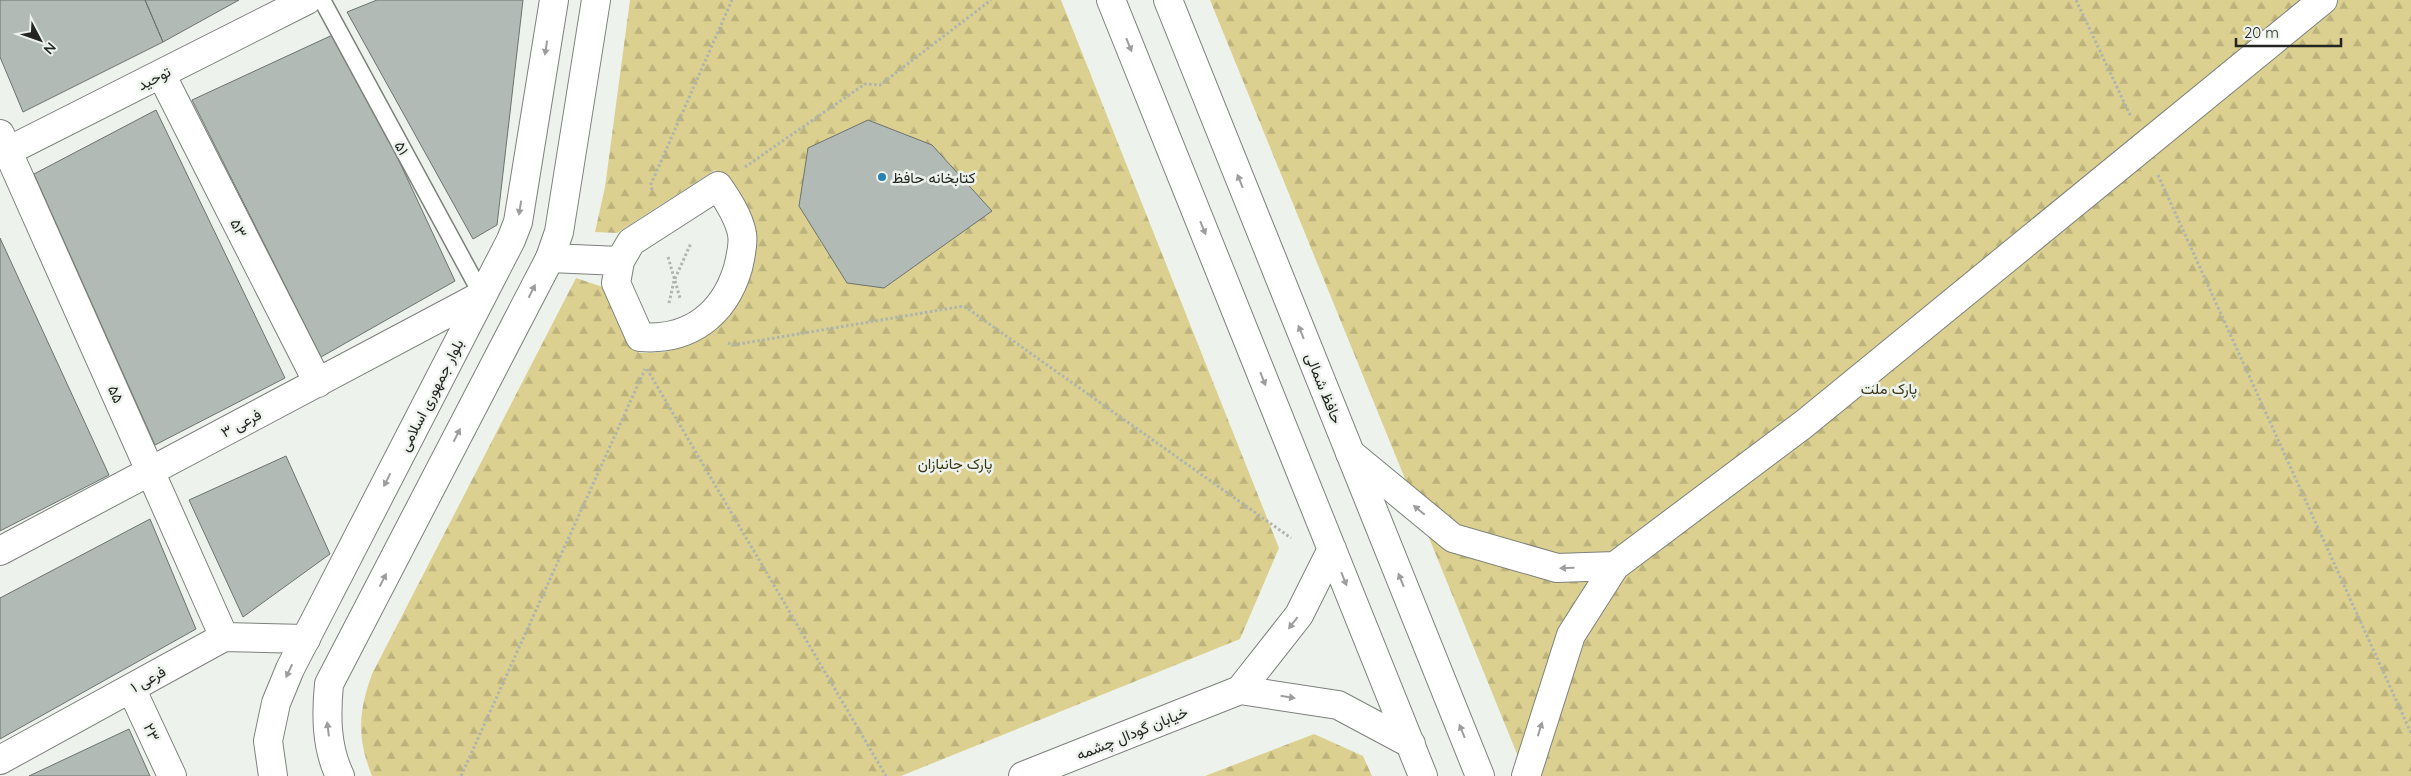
<svg xmlns="http://www.w3.org/2000/svg" width="2411" height="776" font-family="Quicksand,Vazirmatn,sans-serif">
	<style>
		.forest { fill: url(#forest-firs) }
		.building { fill: #b2bab5; stroke: #6c736f }
		.lines { fill: none; stroke-linecap: round; stroke-linejoin: round }
		.service-casing { stroke: #7c827b; stroke-width: 19 }
		.minor-casing { stroke: #7c827b; stroke-width: 30 }
		.tertiary-casing { stroke: #7c827b; stroke-width: 30 }
		.secondary-casing { stroke: #7c827b; stroke-width: 30 }
		.path { stroke: #afb4ae; stroke-width: 3; stroke-dasharray: 2.5 2.5; stroke-linecap: butt }
		.service { stroke: #fff; stroke-width: 16 }
		.minor { stroke: #fff; stroke-width: 28 }
		.tertiary { stroke: #fff; stroke-width: 28 }
		.secondary { stroke: #fff; stroke-width: 28 }
		.oneway { fill: #9c9d9c }
		.poi-dot { fill: #2881af; stroke: #edf3ec; stroke-width: 2 }
		.labels { text-anchor: middle; dominant-baseline: central; stroke-width: 5; stroke-linejoin: round; paint-order: stroke }
		.street-label { font-size: 15px; fill: #232522; stroke: #edf3ec }
		.poi-label { font-size: 15px; fill: #232522; stroke: #edf3ec; text-anchor: start }
		.park-label { font-size: 15px; fill: #393413; stroke: #edf3ec }
	</style>
	<defs>
		<pattern id="forest-firs" width="22" height="20" patternUnits="userSpaceOnUse" patternTransform="scale(1.25)"><rect width="22" height="20" fill="#dbd08f"/><path d="M5 1l3.5 6h-7zM16 11l3.5 6h-7z" fill="#bcb27b"/></pattern>
	</defs>
	<rect width="100%" height="100%" fill="#edf3ec"/>
	<path class="forest" d="M630,0H1061L1279,548L1240,639L901,776H372C357,738 358,713 372,674L576,278L606,288L639,353L665,352L690,345L713,331L731,313L744,289L733,189L715,170L617,233L595,232L605,187Z
		M1210,0H2411V776H1526Z
		M1314,734L1363,756L1372,776H1205Z"/>
	<path class="building" d="M0,0H145L163,42L23,112L0,57Z
		M145,0H239L163,42Z
		M377,0H523L497,225L473,239L347,12Z
		M339,32L455,281L321,357L192,100Z
		M156,110L285,378L155,445L34,174Z
		M868,120L932,145L992,211L884,288L847,283L799,206L808,148Z
		M0,238L109,475L0,531Z
		M286,456L330,554L243,617L189,500Z
		M150,519L196,629L0,739V598Z
		M129,729L150,776H29Z"/>
	<g class="lines">
		<defs>
			<path id="service" d="M322,0L482,295"/>
			<path id="minor" d="M161,74L318,383
				M0,134L224,637
				M0,155L307,0
				M718,186C727,199 739,217 742,234C744,244 740,259 738,268C724,315 689,341 640,337L616,283L620,261L631,242Z
				M550,258L620,261
				M0,551L482,295
				M131,688L172,776
				M0,760L224,637L306,639"/>
			<path id="tertiary" d="M1350,453L1453,538L1557,568L1615,566
				M1526,776L1571,635L1615,566L1804,424L2323,0"/>
			<path id="secondary" d="M1111,0L1423,776
				M1168,0L1480,776
				M1240,690L1338,705L1411,744
				M1240,690L1299,615L1332,549
				M273,776L268,741L276,703L290,669L511,240L518,222L554,0
				M340,776C326,747 326,715 329,684L550,258L559,232L596,0
				M1023,776L1240,690"/>
		</defs>
		<use href="#service" class="service-casing"/>
		<use href="#minor" class="minor-casing"/>
		<use href="#tertiary" class="tertiary-casing"/>
		<use href="#secondary" class="secondary-casing"/>
		<path class="path" d="M2076,0L2131,117
			M745,167L865,84L880,85L991,0
			M2158,175L2411,733
			M652,190L651,184L732,0
			M668,257L680,298
			M669,303L674,281L691,243
			M728,343L733,345L964,306L1291,538
			M647,369L886,776
			M461,776L645,369"/>
		<use href="#service" class="service"/>
		<use href="#minor" class="minor"/>
		<use href="#tertiary" class="tertiary"/>
		<use href="#secondary" class="secondary"/>
	</g>
	<defs><path id="oneway-solid" d="M-6-.8H1V-3.2L6.5 0L1 3.2V.8H-6Z" transform="scale(1.25)"/></defs>
	<g class="oneway">
		<use href="#oneway-solid" transform="translate(1129 45) rotate(68)"/>
		<use href="#oneway-solid" transform="translate(546 48) rotate(99)"/>
		<use href="#oneway-solid" transform="translate(1240 181) rotate(-112)"/>
		<use href="#oneway-solid" transform="translate(520 208) rotate(99)"/>
		<use href="#oneway-solid" transform="translate(1203 228) rotate(68)"/>
		<use href="#oneway-solid" transform="translate(532 291) rotate(-63)"/>
		<use href="#oneway-solid" transform="translate(1301 332) rotate(-112)"/>
		<use href="#oneway-solid" transform="translate(1263 379) rotate(68)"/>
		<use href="#oneway-solid" transform="translate(457 435) rotate(-63)"/>
		<use href="#oneway-solid" transform="translate(387 480) rotate(117)"/>
		<use href="#oneway-solid" transform="translate(1419 510) rotate(-140)"/>
		<use href="#oneway-solid" transform="translate(1567 568) rotate(178)"/>
		<use href="#oneway-solid" transform="translate(1344 579) rotate(68)"/>
		<use href="#oneway-solid" transform="translate(383 580) rotate(-63)"/>
		<use href="#oneway-solid" transform="translate(1401 580) rotate(-112)"/>
		<use href="#oneway-solid" transform="translate(1293 623) rotate(128)"/>
		<use href="#oneway-solid" transform="translate(289 671) rotate(115)"/>
		<use href="#oneway-solid" transform="translate(1288 697) rotate(9)"/>
		<use href="#oneway-solid" transform="translate(328 729) rotate(-97)"/>
		<use href="#oneway-solid" transform="translate(1540 729) rotate(-73)"/>
		<use href="#oneway-solid" transform="translate(1462 731) rotate(-112)"/>
	</g>
	<circle class="poi-dot" cx="882" cy="177" r="5"/>
	<g class="labels">
		<g class="street-label">
			<text transform="translate(154 78) rotate(-27)">توحید</text>
			<text transform="translate(402 148) rotate(62)">۵۱</text>
			<text transform="translate(239 228) rotate(63)">۵۳</text>
			<text transform="translate(1324 388) rotate(68)">حافظ شمالی</text>
			<text transform="translate(116 394) rotate(66)">۵۵</text>
			<text transform="translate(431 395) rotate(-63)">بلوار جمهوری اسلامی</text>
			<text transform="translate(241 423) rotate(-28)">فرعی ۳</text>
			<text transform="translate(148 679) rotate(-29)">فرعی ۱</text>
			<text transform="translate(152 732) rotate(65)">۲۳</text>
			<text transform="translate(1132 733) rotate(-22)">خیابان گودال چشمه</text>
		</g>
		<g class="poi-label">
			<text x="892" y="177">کتابخانه حافظ</text>
		</g>
		<g class="park-label">
			<text x="1889" y="388">پارک ملت</text>
			<text x="955" y="463">پارک جانبازان</text>
		</g>
	</g>
	<g transform="translate(40 40) rotate(131)" stroke="#edf3ec" stroke-width="4" paint-order="stroke">
	<path d="M0-4L9 19L0 12L-9 19Z" fill="#232522"/>
	<text y="-8" font-size="14" font-weight="bold" text-anchor="middle" fill="#232522">N</text>
	</g>
	<path d="M2236 38v8h105v-8" fill="none" stroke="#232522" stroke-width="2.5"/>
	<text x="2244" y="38" font-size="15" fill="#232522" stroke="#edf3ec" stroke-width="4" paint-order="stroke">20 m</text>
</svg>
